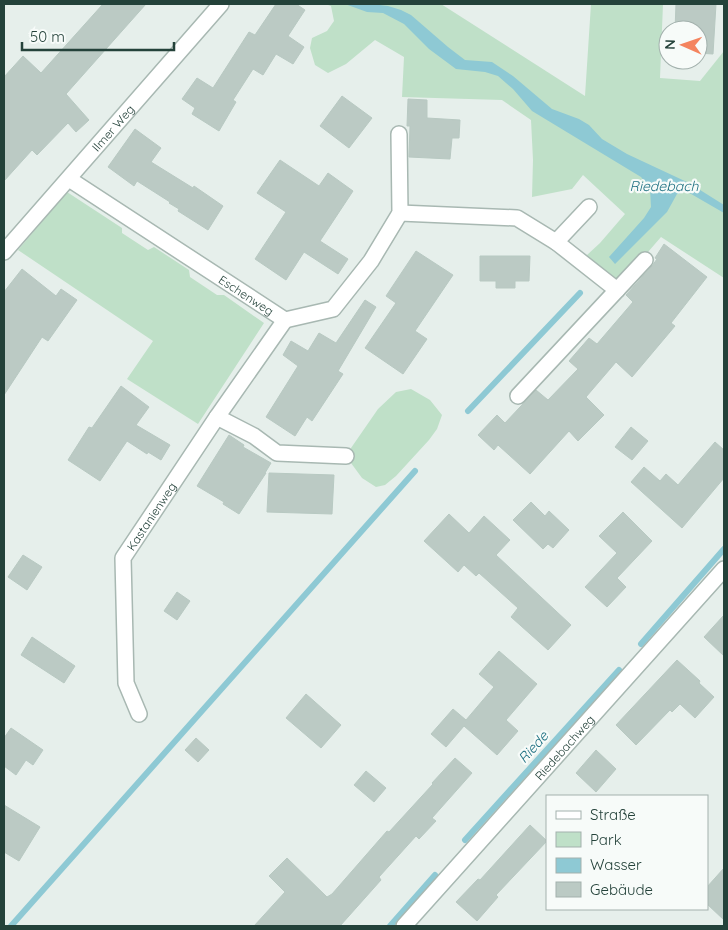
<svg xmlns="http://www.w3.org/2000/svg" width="728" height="930" font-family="Quicksand,sans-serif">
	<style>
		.green { fill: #bfe0c8 }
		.water { fill: #8ec9d4 }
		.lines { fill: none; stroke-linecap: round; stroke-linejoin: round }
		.stream { stroke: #8ec9d4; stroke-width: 6 }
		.building { fill: #bbcac4; stroke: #b8c9c2 }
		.minor-casing { stroke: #a8b8b2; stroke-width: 18 }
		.minor { stroke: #fff; stroke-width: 15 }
		.labels { text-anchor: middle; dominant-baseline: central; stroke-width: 4.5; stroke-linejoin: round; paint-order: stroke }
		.street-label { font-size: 12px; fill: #24423a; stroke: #f7fbf9 }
		.water-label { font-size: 14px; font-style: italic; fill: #1c6f80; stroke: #f7fbf9 }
	</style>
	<rect width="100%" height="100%" fill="#e6efeb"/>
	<path class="green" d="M325,4H441L585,96L591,4H663L660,78L700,81L724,51V278L661,237L635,267L630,264L616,282L592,262L587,255L600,243L625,214L583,175L572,189L532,197L533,160L531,120L502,100L402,97L404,57L375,40L346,64L328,73L315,65L310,48L312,38L327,31L334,21L331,6Z
		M67,192L122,228V233L148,250L154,247L189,270L190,277L217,295H224L264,323L198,424L127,379L153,341L18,250Z
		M411,389L430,400L442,415L437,429L429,440L396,476L385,485L376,487L362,478L351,463V448L378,409L396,392Z"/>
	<path class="water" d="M345,4H372L388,6L401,10L411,15L448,47L465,60L492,62L513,76L552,109L579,119L589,125L602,139L627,154L689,183L724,205V213L686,191L677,194L667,212L615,264L609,257L644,218L651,207L650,188L641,177L532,111L513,89L498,76L485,72L456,69L429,49L404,24L383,13L367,12Z"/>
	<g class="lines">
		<path class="stream" d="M468,411L580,293
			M641,644L724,549
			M465,840L619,670
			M11,926L415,471
			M390,926L435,875"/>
	</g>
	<path class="building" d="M103,4H146L66,94L89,120L76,132L68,123L37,155L32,150L4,181V77L23,56L41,73Z
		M276,4H296L305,10L288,36L304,47L293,64L276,54L263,75L253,69L233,100L236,102L219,131L192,114L195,108L182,99L197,78L213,88L249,32L255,35Z
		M676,4H716L713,54L698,53V30H675Z
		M342,96L372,118L349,148L320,126Z
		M408,99L427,100V118L460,120L459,138H452L450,159L409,157L410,126H407Z
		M135,129L161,148L151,162L193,188L194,186L223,206L208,230L178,211L179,209L169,203L170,202L137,181L134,186L108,167Z
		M280,160L319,186L328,173L353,191L320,241L348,259L338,274L304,252L286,280L255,259L286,212L257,193Z
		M664,244L707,277L671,323L675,326L632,377L616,362L586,397L604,415L578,441L569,431L530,474L498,445L494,450L478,435L497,415L505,423L536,390L548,400L578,369L569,361L589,338L597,344L633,302L626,295L652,266L657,259L655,258Z
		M416,251L453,275L415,331L427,339L403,374L365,348L396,303L386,296Z
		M480,256H530L529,281H515V288H496V281H480Z
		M22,269L56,296L61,289L77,300L48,341L42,337L4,395V292Z
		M365,300L376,307L338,371L343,374L312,421L307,417L295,436L266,417L298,366L283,355L291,341L308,351L319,333L336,343Z
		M121,386L149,407L136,425L170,445L161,460L148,452L147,454L127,441L100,481L68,460L89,427L92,428Z
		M631,427L648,441L632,460L615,447Z
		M229,435L244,445L243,447L271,463L265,473H266L239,514L223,504L224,502L197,486Z
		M715,442L724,450V478L682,528L631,482L644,467L660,481L666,474L678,485Z
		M269,473L334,475L332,514L267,512Z
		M531,502L545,516L549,511L569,530L553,548L548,544L543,549L513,520Z
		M623,512L652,541L617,578L626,587L607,607L585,587L617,553L599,536Z
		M449,514L469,533L484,516L510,540L496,555L571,625L548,650L511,617L518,608L479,573L476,576L464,565L458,572L424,541Z
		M23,555L42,567L27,590L8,577Z
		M177,592L190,601L177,620L164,611Z
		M724,615V656L704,637Z
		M32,637L75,666L64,683L21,655Z
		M499,651L537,684L506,720L518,731L497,755L464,726L446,747L431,734L453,709L466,720L494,687L479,674Z
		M677,660L700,681L699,683L714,697L695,718L680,704L672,712L670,710L636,745L616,725Z
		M306,694L341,725L321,748L286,718Z
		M11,728L43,750L33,765L26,760L16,775L4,766V738Z
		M196,738L209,750L198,762L185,750Z
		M596,750L616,769L596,792L576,773Z
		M455,758L472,773L432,818L436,821L419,839L416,836L379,877L381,880L340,926H254L285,892L269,876L287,858L327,897L332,894L387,831L389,832L433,784L432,783Z
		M366,771L386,788L374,802L354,785Z
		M4,805L40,827L19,861L4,852Z
		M530,825L547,841L496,895L498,897L477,921L456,902L478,879L480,880Z
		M724,868V920L707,904V887Z"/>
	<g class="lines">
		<defs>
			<g id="minor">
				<path id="s1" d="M69,179L285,320L333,309L371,261L400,213L399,134"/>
				<path d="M400,213L517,218L556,242L589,207"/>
				<path id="s2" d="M4,252L221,4"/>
				<path d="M617,290L645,260"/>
				<path d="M518,396L617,290L556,242"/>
				<path d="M217,417L254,436L277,453L346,456"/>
				<path id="s3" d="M139,714L126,683L123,558L217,417L285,320"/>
				<path id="s4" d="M404,926L724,569"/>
			</g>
		</defs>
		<use href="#minor" class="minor-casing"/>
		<use href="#minor" class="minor"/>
	</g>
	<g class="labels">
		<g class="street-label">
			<text stroke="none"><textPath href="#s2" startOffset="165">Ilmer Weg</textPath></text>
			<text stroke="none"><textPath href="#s1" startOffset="212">Eschenweg</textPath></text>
			<text stroke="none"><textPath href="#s3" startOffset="209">Kastanienweg</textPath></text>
			<text stroke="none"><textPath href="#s4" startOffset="240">Riedebachweg</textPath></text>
		</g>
		<g class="water-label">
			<text x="664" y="186">Riedebach</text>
			<text transform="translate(533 747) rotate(-48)">Riede</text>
		</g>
	</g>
	<rect width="728" height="930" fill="none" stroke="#24423a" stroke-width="10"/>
	<rect x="546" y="795" width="162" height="115" fill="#f7fbf9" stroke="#a3b1ad"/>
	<rect x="556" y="811" width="25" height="8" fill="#ffffff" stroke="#a3b1ad"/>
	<text x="590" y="820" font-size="15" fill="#24423a">Straße</text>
	<rect x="556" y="832" width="25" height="15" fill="#bfe0c8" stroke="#a3b1ad"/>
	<text x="590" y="845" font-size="15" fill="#24423a">Park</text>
	<rect x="556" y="858" width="25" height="15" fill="#8ec9d4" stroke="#a3b1ad"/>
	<text x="590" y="870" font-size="15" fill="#24423a">Wasser</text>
	<rect x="556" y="882" width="25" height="15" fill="#bbcac4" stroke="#a3b1ad"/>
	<text x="590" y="895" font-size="15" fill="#24423a">Gebäude</text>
	<g transform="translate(683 45) rotate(272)"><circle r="24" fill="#f7fbf9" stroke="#a3b1ad"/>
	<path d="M0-4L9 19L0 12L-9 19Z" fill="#f4845f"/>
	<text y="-8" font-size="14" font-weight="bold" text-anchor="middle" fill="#24423a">N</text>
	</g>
	<path d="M22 42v8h152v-8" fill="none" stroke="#24423a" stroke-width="2.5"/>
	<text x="30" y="42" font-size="15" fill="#24423a" stroke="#f7fbf9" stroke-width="4" paint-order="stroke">50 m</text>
</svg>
